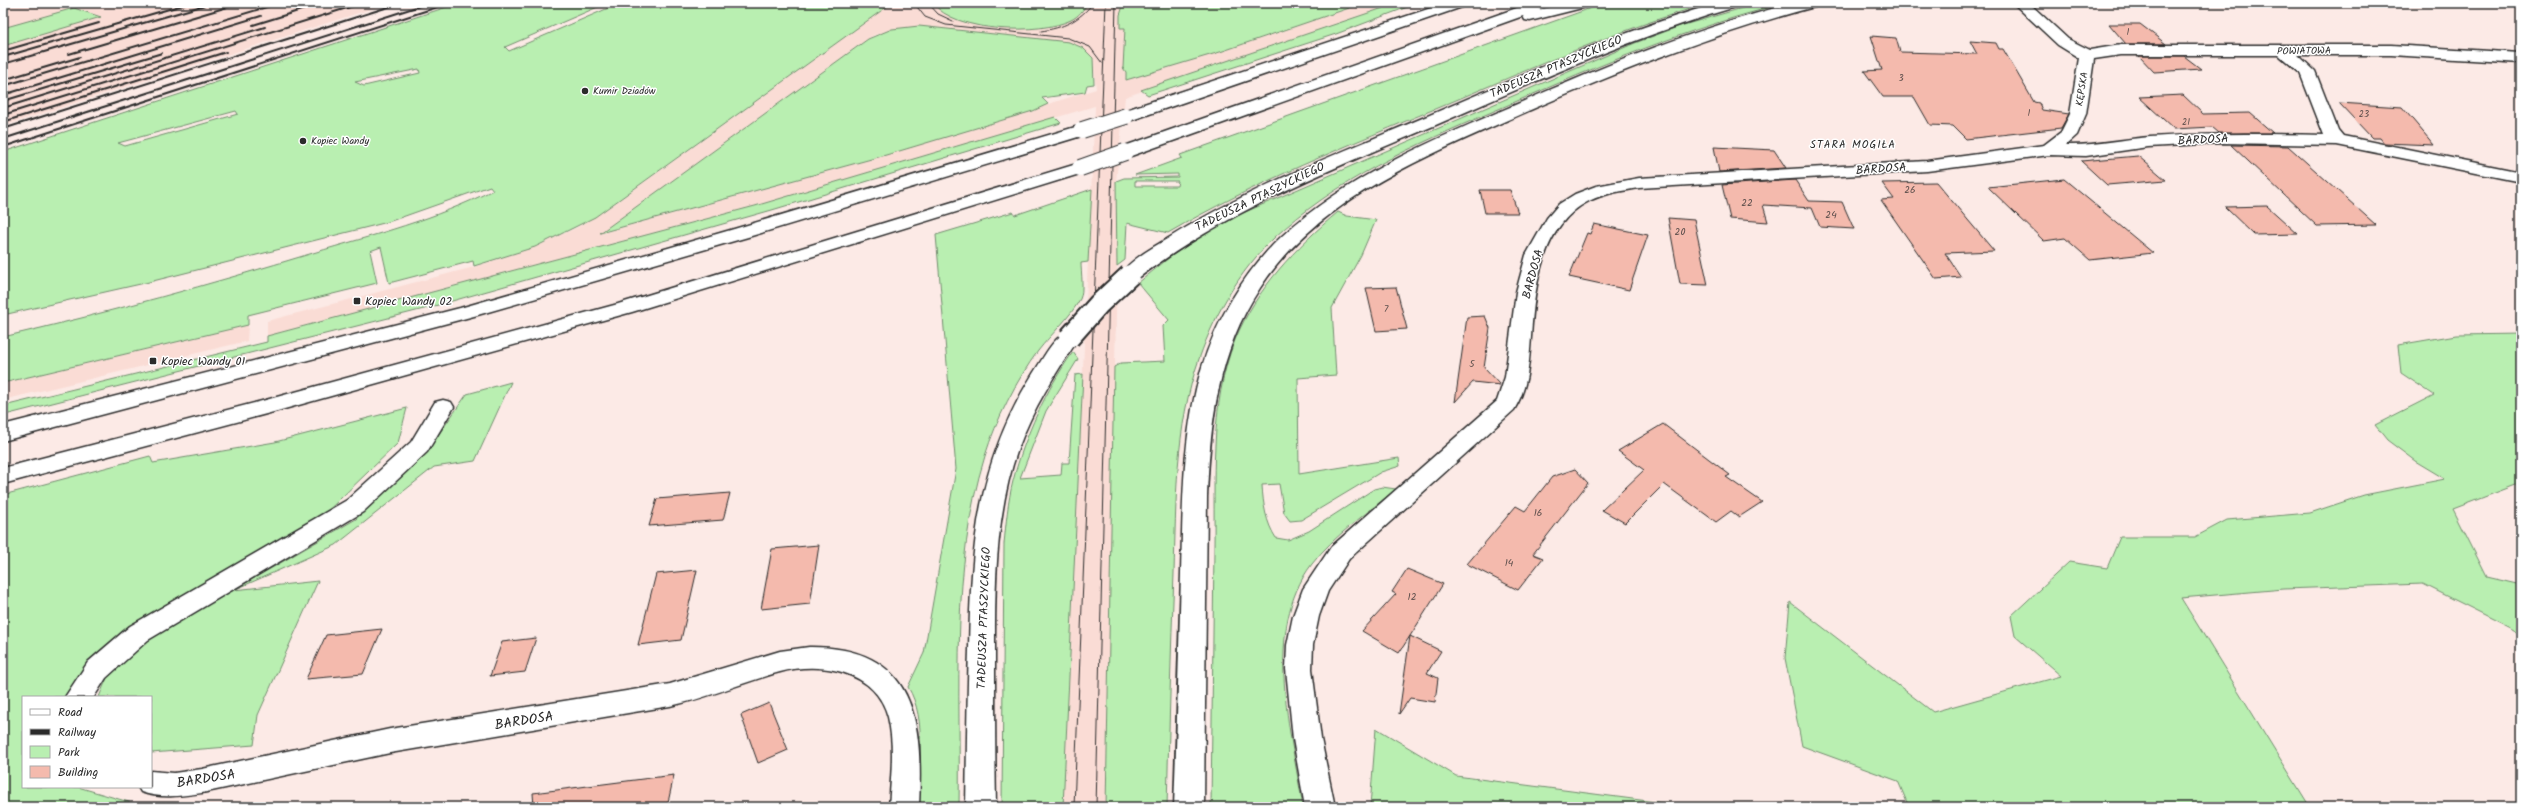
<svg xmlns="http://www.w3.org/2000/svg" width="2524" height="810" font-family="Kalam,sans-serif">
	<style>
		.built { fill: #fadcd5; fill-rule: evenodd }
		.green { fill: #b9efb1; stroke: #728d6e; fill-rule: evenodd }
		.building { fill: #f4baad; stroke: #2b2b2b }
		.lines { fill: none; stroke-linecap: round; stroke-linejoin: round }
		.street-casing { stroke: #2b2b2b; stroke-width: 3 }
		.primary-casing { stroke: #2b2b2b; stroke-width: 3 }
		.highway-casing { stroke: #2b2b2b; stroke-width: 3 }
		.street { fill: #fff; fill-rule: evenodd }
		.primary { fill: #fff; fill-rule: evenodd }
		.highway { fill: #fff; fill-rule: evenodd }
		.tram { stroke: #2b2b2b; stroke-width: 1 }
		.rail { stroke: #2b2b2b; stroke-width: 2 }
		.primary-bridge-casing { stroke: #2b2b2b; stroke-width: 24; stroke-linecap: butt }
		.highway-bridge-casing { stroke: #2b2b2b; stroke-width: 18; stroke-linecap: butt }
		.primary-bridge { stroke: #fff; stroke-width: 20 }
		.highway-bridge { stroke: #fff; stroke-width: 16 }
		.poi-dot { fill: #2b2b2b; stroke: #fff; stroke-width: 1.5 }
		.labels { text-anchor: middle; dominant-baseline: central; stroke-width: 3; stroke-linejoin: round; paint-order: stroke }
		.far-number-label { font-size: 9px; fill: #5d4f4c }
		.far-street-label { font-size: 10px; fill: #2b2b2b; stroke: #fff }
		.far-poi-label { font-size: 10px; fill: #2b2b2b; stroke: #fff; text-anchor: start }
		.number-label { font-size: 10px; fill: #5d4f4c }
		.far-neighbourhood-label { font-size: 11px; letter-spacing: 1px; fill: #2b2b2b; stroke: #fff }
		.street-label { font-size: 12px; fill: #2b2b2b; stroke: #fff }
		.poi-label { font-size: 12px; fill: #2b2b2b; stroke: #fff; text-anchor: start }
		.near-street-label { font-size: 14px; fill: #2b2b2b; stroke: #fff }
	</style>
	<rect width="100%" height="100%" fill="#fceae6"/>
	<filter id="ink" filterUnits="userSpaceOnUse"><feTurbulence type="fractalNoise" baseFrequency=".025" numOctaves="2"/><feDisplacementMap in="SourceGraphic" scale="8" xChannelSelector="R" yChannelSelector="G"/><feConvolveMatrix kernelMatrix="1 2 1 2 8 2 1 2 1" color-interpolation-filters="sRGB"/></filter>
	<g filter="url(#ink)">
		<path class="built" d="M3,3H390L3,126Z
			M892,3H933L945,14L964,21L988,26L1026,29L1049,27L1071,20L1081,13L1088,3H1124L1120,15V27L1125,28L1126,80L1220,52L1364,3H1398L1125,97L1116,181L1117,266L1106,807H1063L1095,106L755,206L267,336V321L474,267L535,247L578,227L614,204ZM919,26L1069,42L1083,48L1093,58L1096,89L886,155L602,233L868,39L874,35Z
			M248,325L247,341L3,400V383Z"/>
		<path class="green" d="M459,3H607L505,47L509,51L620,3H892L595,217L535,247L474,266L473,261L389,283L381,247L370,251L377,283L248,315V325L3,383V337C107,313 211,284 313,253C374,235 436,219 493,190L490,186L388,222L145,283L3,315V152ZM419,69L420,73L364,86L355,82ZM236,111L238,114L125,146L118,143Z
			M933,3H1088C1083,10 1079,16 1071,20C1041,35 954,33 933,3Z
			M1124,3H1364L1220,52L1126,80V72L1123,68L1125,28H1120V15Z
			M1398,3H1418L1336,34L1148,95L1141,90Z
			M1605,3H1709C1617,30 1530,69 1442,106C1349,145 1255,182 1168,233L1127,223L1125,260L1117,266L1116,181L1124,178L1178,177V174L1135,175L1182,158L1180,155ZM1178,181L1177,186H1135V181Z
			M1760,3H1787C1690,27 1600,65 1508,105C1429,139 1349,172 1284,229C1244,263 1216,310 1199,359C1175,427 1176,503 1174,573C1171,651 1169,729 1167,807H1106L1114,367L1121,363L1165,361L1163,326L1169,320L1138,283L1170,257L1204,234L1243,213L1635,43L1680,26Z
			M74,8L101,17L3,46V28Z
			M919,26L1069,42L1083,48L1093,58L1094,84L1087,85L1085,92L1042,98L1048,104L1033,111L886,155L600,233L868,39L892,29Z
			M1055,117L1061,123L772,210L424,309L5,415L8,405L267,342V336L755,206Z
			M1092,189L1088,262L1081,263C1081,272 1084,291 1080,299C1070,318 1051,334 1038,351C1016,381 996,420 985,456C950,568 961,691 959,807H918C918,769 928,720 908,687L924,653L956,469L936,235L1013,212L1015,215Z
			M1338,212L1347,216L1376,220L1361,255L1332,308L1336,375L1298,378L1299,474L1399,458L1400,466L1381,472L1301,520L1290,521L1284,513L1279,484L1262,485C1263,504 1266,523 1276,538L1288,540L1309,531L1374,489L1382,487L1396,489C1368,513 1334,535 1312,564C1262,629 1291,733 1303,807H1211C1212,721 1213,635 1214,549C1215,480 1209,405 1235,340C1256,289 1296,247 1338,212Z
			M2521,334V483L2453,509L2487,577L2521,585V639L2513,629L2423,584L2284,589L2181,598L2310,807H1909L1898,781L1802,746L1785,658L1790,602L1933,712L2061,676L2015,636L2011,616L2069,562L2107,568L2120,537H2195L2227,520L2310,513L2364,495L2445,479L2415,461L2387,440L2375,425L2434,395L2401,373L2398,345L2456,335Z
			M1073,352L1078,359L1046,411L1020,478L1061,475L1062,463H1069L1075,375L1083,374L1063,807H1002L1004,544C1006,523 1008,501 1013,481C1025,435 1046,390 1073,352Z
			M511,382L475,461L434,467L336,545L234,590L318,581L258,715L254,745L151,753V697H99L109,673L152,632L232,591L356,519L427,451L467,394Z
			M407,408L398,443L311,527L106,647L64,697H23V787H78L139,805L138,807H3V495L150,456L153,463L275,442Z
			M1376,728L1456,776L1694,807H1370Z"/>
		<path class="building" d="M2109,24H2140L2166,44H2126Z
			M1871,36L1896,38L1900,52L1977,54L1970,41L1996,43L1999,49H2003L2034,102L2039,103L2042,110L2069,114L2061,128L1966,139L1953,126L1930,125L1914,97H1883L1864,71L1882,70Z
			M2139,56H2184L2201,69L2154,72Z
			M2183,95L2203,114L2250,113L2273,133H2219L2212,127L2174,129L2139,97Z
			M2339,103L2402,107L2434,145L2384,143L2380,138H2372Z
			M2231,145L2288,146L2376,225L2317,226Z
			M1714,147L1774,150L1786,168L1719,172Z
			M2138,156L2166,180L2107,185L2081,161Z
			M2064,179L2153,253L2090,260L2065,238L2044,241L1988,187Z
			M1795,180L1809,201L1842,202L1854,229L1820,227L1812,208L1763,205L1768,222L1730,219L1722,185Z
			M1936,182L1994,251L1945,253L1961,277L1936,279L1881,200L1894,199L1882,183Z
			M1480,190H1510L1518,213H1485Z
			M2267,206L2298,234L2254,235L2225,207Z
			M1668,218L1694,220L1708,285L1680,284Z
			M1594,224L1648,235L1629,290L1569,277L1587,233L1590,234Z
			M1396,287L1407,329L1376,331L1366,288Z
			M1485,316L1490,328L1484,368L1500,385L1473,382L1455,402L1467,317Z
			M1663,424L1730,475L1726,477L1762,502L1739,517L1731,511L1716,522L1664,484L1625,523L1602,510L1644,470L1618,451Z
			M1575,469L1588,483L1533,554L1543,558L1518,590L1467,564L1516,506L1525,511L1552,477Z
			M730,493L723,520L649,526L657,499Z
			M819,545L810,604L761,609L772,549Z
			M1407,569L1443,584L1410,636L1441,651L1427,673L1438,678L1435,702L1410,698L1399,714L1410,636L1399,653L1362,631L1396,594L1392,592Z
			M697,570L681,640L638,645L656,574Z
			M382,629L363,674L306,679L326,635Z
			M536,638L525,672L490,676L502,642Z
			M769,703L788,750L758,763L741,715Z
			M674,775L667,807H534L533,793Z"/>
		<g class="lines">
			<defs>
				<path id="street" d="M2013,3H2029L2068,39L2090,50L2121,45H2391L2521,53V63L2391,55H2298L2315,71L2338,130L2343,136L2521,172V182L2337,145L2222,143L2148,147L2086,156L2049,155L1927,171L1639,188C1622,191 1605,193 1589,201C1541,225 1534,290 1531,337C1529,363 1528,388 1514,410L1349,559L1328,591L1319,616L1313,645L1312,669L1321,739L1335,807H1305L1293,739L1286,669L1287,645L1293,616L1303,589L1331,547L1497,401L1505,377L1516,292L1526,255L1547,218L1559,204L1575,194L1596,186L1639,178L1927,161L2044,145L2061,132L2070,114L2079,58L2058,45ZM2121,55H2279L2300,73L2324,135C2266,134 2208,133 2150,137C2122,139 2095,146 2066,145L2077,135L2086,114L2094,59Z
					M443,400L451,402L454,407L427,452L363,512L148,640L106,678L94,697H65L88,662L130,626L347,500L411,442L435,402Z
					M809,647C917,646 923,722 919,807H889C891,777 895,746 888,717C876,670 819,661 780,672C743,682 708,698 670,706L390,753L202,793C181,796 161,799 141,792L138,787H151V771L174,773L202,769L390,729L670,684L780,651Z"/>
				<path id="primary" d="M1718,3H1741L1739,6C1635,36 1537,81 1438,124C1330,170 1231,208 1137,279H1123L1120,275C1130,260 1152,248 1167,239C1248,188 1337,154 1425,117C1522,76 1617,32 1718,3Z
					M1795,3H1820L1818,6C1718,32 1623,70 1528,111C1432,154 1320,196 1260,288C1218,351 1210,423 1207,497L1204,807H1174C1177,729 1179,651 1181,573C1183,505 1182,435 1201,370C1216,320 1244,272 1282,236C1349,175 1433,140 1515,105C1607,65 1699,27 1795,3Z
					M1069,332L1076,333L1079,338C1055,374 1033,408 1018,449C996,512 995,578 995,643C995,698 995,752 996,807H966C967,755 967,702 969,650C971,545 977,462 1034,372C1043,359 1054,335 1069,332Z"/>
				<path id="highway" d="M1446,3H1467L1465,6L1132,120H1120L1118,116L1120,112Z
					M1531,3H1552L1550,6L1538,10L1568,3H1592L1590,6L1530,21L1525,20L1523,16L1131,156H1119L1116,152L1119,148Z
					M1082,125L1088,126L1090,130L1088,134L748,237L474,316L3,441V425L460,308L734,229Z
					M1080,163L1086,164L1089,168L1086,172L632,312L270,413L3,484V468L262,401L618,304Z"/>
			</defs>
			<use href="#street" class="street-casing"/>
			<use href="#primary" class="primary-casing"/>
			<use href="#highway" class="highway-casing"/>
			<use href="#street" class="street"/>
			<use href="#primary" class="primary"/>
			<use href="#highway" class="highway"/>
			<path class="tram" d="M914,3L925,17L946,25L1068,38L1090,47L1102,63
				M928,3L938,14L953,21
				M1041,31C1063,28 1079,21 1093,3
				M1074,807L1106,3
				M1096,807L1116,3"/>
			<path class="rail" d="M253,25L324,3
				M3,51L99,23
				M69,54L241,3
				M3,57L190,3
				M3,64L212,3
				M3,80L80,57
				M3,86L280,3
				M3,95L261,16
				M3,101L162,53
				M3,108L265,27
				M3,115L363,3
				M3,122L226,52
				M3,129L401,3
				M3,139L429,3
				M3,147L450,3"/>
			<defs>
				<path id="primary-bridge" d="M1069,338L1099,304L1130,275"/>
				<path id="highway-bridge" d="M1082,130L1126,116
					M1080,168L1125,152"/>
			</defs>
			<use href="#primary-bridge" class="primary-bridge-casing"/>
			<use href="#highway-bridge" class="highway-bridge-casing"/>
			<use href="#primary-bridge" class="primary-bridge"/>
			<use href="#highway-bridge" class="highway-bridge"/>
		</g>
	</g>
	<g class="poi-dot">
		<circle cx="585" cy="91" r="4"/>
		<circle cx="303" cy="141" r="4"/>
		<rect x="353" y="297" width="8" height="8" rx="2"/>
		<rect x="149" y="357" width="8" height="8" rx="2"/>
	</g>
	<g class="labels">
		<g class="far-number-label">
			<text x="2128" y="32">1</text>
			<text x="1901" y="78">3</text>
			<text x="2029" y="113">1</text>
			<text x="2364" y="114">23</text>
			<text x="2186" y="122">21</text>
		</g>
		<g class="far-street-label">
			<text transform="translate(2304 51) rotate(-1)">POWIATOWA</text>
			<text transform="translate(2082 89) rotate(-81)">KĘPSKA</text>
		</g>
		<g class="far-poi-label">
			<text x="593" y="91">Kumir Dziadów</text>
			<text x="311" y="141">Kopiec Wandy</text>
		</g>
		<g class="number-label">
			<text x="1910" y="190">26</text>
			<text x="1747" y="203">22</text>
			<text x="1831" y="215">24</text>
			<text x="1680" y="232">20</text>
			<text x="1386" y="309">7</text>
			<text x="1472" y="364">5</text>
			<text x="1538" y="513">16</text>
			<text x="1509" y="563">14</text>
			<text x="1412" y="597">12</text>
		</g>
		<g class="far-neighbourhood-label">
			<text x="1853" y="145">STARA MOGIŁA</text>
		</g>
		<g class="street-label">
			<text transform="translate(1556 67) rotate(-23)">TADEUSZA PTASZYCKIEGO</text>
			<text transform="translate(2203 140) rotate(-3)">BARDOSA</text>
			<text transform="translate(1881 169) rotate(-4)">BARDOSA</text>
			<text transform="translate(1260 197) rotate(-26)">TADEUSZA PTASZYCKIEGO</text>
			<text transform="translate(1533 274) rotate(-75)">BARDOSA</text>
			<text transform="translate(984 618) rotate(-88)">TADEUSZA PTASZYCKIEGO</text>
		</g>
		<g class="poi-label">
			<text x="365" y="301">Kopiec Wandy 02</text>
			<text x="161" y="361">Kopiec Wandy 01</text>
		</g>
		<g class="near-street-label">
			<text transform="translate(524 721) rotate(-9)">BARDOSA</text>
			<text transform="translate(206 779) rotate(-9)">BARDOSA</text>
		</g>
	</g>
	<rect width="2524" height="810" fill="none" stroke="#fff" stroke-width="16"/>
	<rect x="8" y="8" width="2508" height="794" fill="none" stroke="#2b2b2b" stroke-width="1.5" filter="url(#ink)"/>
	<rect x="22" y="696" width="130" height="92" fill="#ffffff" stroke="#aaaaaa"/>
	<rect x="30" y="709" width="20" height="6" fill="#ffffff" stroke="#aaaaaa"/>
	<text x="58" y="716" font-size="12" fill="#2b2b2b">Road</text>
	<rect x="30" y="729" width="20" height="6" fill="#2b2b2b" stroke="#aaaaaa"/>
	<text x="58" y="736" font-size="12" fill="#2b2b2b">Railway</text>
	<rect x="30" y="746" width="20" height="12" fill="#b9efb1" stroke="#aaaaaa"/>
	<text x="58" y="756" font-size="12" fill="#2b2b2b">Park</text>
	<rect x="30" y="766" width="20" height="12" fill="#f4baad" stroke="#aaaaaa"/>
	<text x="58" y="776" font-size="12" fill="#2b2b2b">Building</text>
</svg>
